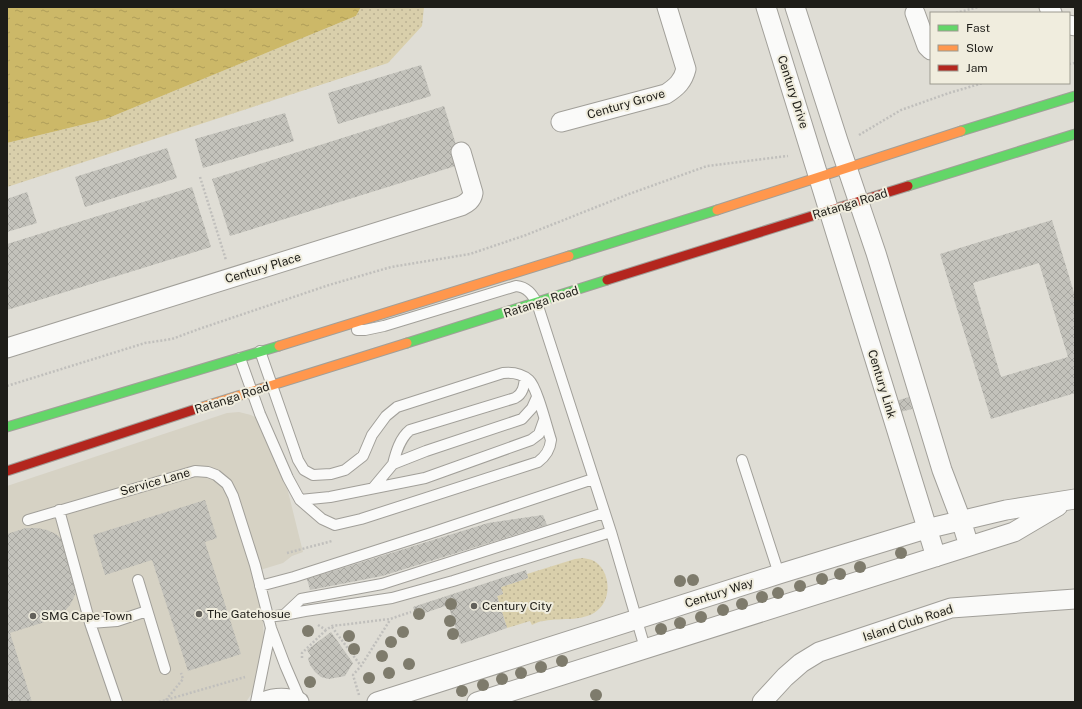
<svg xmlns="http://www.w3.org/2000/svg" width="1082" height="709" font-family="'Public Sans',sans-serif">
	<style>
		.built { fill: #d6d2c4 }
		.grass { fill: url(#grass-dots) }
		.water { fill: url(#water-ripples) }
		.building { fill: url(#building-cross-hatch); fill-rule: evenodd }
		.lines { fill: none; stroke-linecap: round; stroke-linejoin: round }
		.lane-casing { stroke: #a19f99; stroke-width: 12 }
		.street-casing { stroke: #a19f99; stroke-width: 21 }
		.fast-casing { stroke: #a19f99; stroke-width: 11 }
		.slow-casing { stroke: #a19f99; stroke-width: 11 }
		.jam-casing { stroke: #a19f99; stroke-width: 11 }
		.path { stroke: #c0bfbc; stroke-width: 2.5; stroke-dasharray: 2 2; stroke-linecap: butt }
		.lane { stroke: #fafaf9; stroke-width: 10 }
		.street { stroke: #fafaf9; stroke-width: 19 }
		.fast { stroke: #63d668; stroke-width: 9 }
		.slow { stroke: #ff974d; stroke-width: 9 }
		.jam { stroke: #b3261e; stroke-width: 9 }
		.tree { fill: #7e7b6c }
		.poi-dot { fill: #62605a; stroke: #f0edde; stroke-width: 1.5 }
		.labels { text-anchor: middle; dominant-baseline: central; stroke-width: 4; stroke-linejoin: round; paint-order: stroke }
		.street-label { font-size: 12px; fill: #1e1d18; stroke: #f0edde }
		.poi-label { font-size: 12px; fill: #1e1d18; stroke: #f0edde; text-anchor: start }
	</style>
	<defs>
		<pattern id="grass-dots" width="8" height="8" patternUnits="userSpaceOnUse"><rect width="8" height="8" fill="#d9cfab"/><path d="M2 2h.1M6 6h.1" fill="none" stroke="#bab192" stroke-width="1.8" stroke-linecap="round"/></pattern>
		<pattern id="water-ripples" width="26" height="14" patternUnits="userSpaceOnUse"><rect width="26" height="14" fill="#ccb868"/><path d="M2 4q2-2 4 0t4 0M15 11q2-2 4 0t4 0" fill="none" stroke="#af9e59"/></pattern>
		<pattern id="building-cross-hatch" width="8" height="8" patternUnits="userSpaceOnUse"><rect width="8" height="8" fill="#c3c2bb"/><path d="M0 0l8 8M0 8l8-8" fill="none" stroke="#a7a6a0"/></pattern>
	</defs>
	<rect width="100%" height="100%" fill="#dfddd5"/>
	<path class="built" d="M239,412L251,415L264,422L276,443L303,552L292,556L283,563L257,571L263,621L264,645L259,678L252,693L246,702H7V486L227,413Z"/>
	<path class="grass" d="M361,7H424L422,26L388,63L7,187V143L106,119L356,16Z
		M583,558C586,559 590,559 592,560C610,568 612,596 600,608C586,623 562,617 544,621C540,621 536,623 532,625L530,621L507,628L497,596L503,594L501,587L528,578L527,574L575,559Z"/>
	<path class="water" d="M7,7H361L356,16L106,119L7,143Z"/>
	<path class="building" d="M421,65L431,96L338,124L328,93Z
		M444,106L462,164L230,236L212,179Z
		M285,113L294,141L203,168L195,139Z
		M167,148L177,178L85,207L75,177Z
		M192,187L211,247L7,310V244Z
		M27,192L37,223L7,232V199Z
		M1052,220L1075,296V393L991,419L940,254ZM1039,263L1068,357L1001,377L973,283Z
		M909,397L912,409L900,412L896,401Z
		M205,500L217,538L205,542L241,654L188,671L152,560L105,575L93,535Z
		M543,515L547,525L382,576L310,590L307,579L488,523Z
		M26,528H37L47,530L56,534L64,541L77,585L75,595L70,605L63,613L54,619L10,633L32,702H7V534Z
		M526,570L528,578L501,587L503,594L497,596L507,628L461,644L448,605L416,616L413,607Z
		M331,632L353,663L345,676L329,679L321,677L315,672L310,665L308,658L311,656L307,650Z"/>
	<g class="lines">
		<defs>
			<path id="lane" d="M357,330H365L384,326L516,286C527,287 532,294 537,303L611,532L645,648
				M240,358L260,414L288,478L300,500L322,519L335,525L361,519L538,462C546,456 550,450 551,440C547,428 537,387 529,380C521,373 512,372 503,373L397,407L386,416L372,435L363,456L345,470L331,474L313,475L304,470L298,460L260,351
				M742,460L779,574
				M393,464C396,452 400,438 410,430L515,398C523,394 524,386 525,378
				M373,488L393,464L426,451L522,419L532,408L537,397
				M300,500L330,497L425,478L531,440L539,434L544,420
				M59,510L90,623L117,702
				M28,520L195,471L208,472L216,475L227,484L233,496L255,565L271,628L285,665L301,702
				M138,580L165,669
				M260,586L294,577L428,534L593,479
				M284,615L301,599L382,584L604,513
				M267,617L284,615L305,611L392,598L453,581L611,532
				M90,623L117,621L147,611
				M256,702L271,628"/>
			<path id="street" d="M766,7L936,557
				M795,7L838,141L876,253L942,470L961,520L969,546
				M1049,7L1052,13
				M915,13L927,46L931,50
				M1069,25L1075,26
				M561,122L666,94C677,87 683,81 686,69L667,7
				M7,348L461,206C467,203 472,200 473,193L461,152
				M263,702C276,697 287,697 299,702
				M377,702L779,574L926,529L1006,510L1075,499
				M477,702L1014,532L1058,506
				M762,702L785,677L801,663L819,652L951,608L1075,599"/>
			<path id="fast" d="M961,131L1075,96
				M908,186L1075,134
				M569,256L717,210
				M407,343L607,280
				M7,427L279,346"/>
			<path id="slow" d="M717,210L961,131
				M279,346L569,256
				M196,409L407,343"/>
			<path id="jam" d="M607,280L908,186
				M7,471L196,409"/>
		</defs>
		<use href="#lane" class="lane-casing"/>
		<use href="#street" class="street-casing"/>
		<use href="#fast" class="fast-casing"/>
		<use href="#slow" class="slow-casing"/>
		<use href="#jam" class="jam-casing"/>
		<path class="path" d="M956,13L978,7
			M1069,64L1075,63
			M859,135L901,110L949,93L983,83
			M200,177L226,260
			M7,386L145,343L172,339L199,329L329,285L391,267L470,254L526,235L629,194L707,166L788,156
			M287,553L332,541
			M318,625L326,630L332,626L390,619L411,612
			M332,627L361,666
			M302,658V653L326,630
			M359,695L353,675L361,666L390,620
			M166,700L183,679L181,673
			M159,702L245,677"/>
		<use href="#lane" class="lane"/>
		<use href="#street" class="street"/>
		<use href="#fast" class="fast"/>
		<use href="#slow" class="slow"/>
		<use href="#jam" class="jam"/>
	</g>
	<g class="tree">
		<circle cx="901" cy="553" r="6"/>
		<circle cx="860" cy="567" r="6"/>
		<circle cx="840" cy="574" r="6"/>
		<circle cx="822" cy="579" r="6"/>
		<circle cx="693" cy="580" r="6"/>
		<circle cx="680" cy="581" r="6"/>
		<circle cx="800" cy="586" r="6"/>
		<circle cx="778" cy="593" r="6"/>
		<circle cx="762" cy="597" r="6"/>
		<circle cx="451" cy="604" r="6"/>
		<circle cx="742" cy="604" r="6"/>
		<circle cx="723" cy="610" r="6"/>
		<circle cx="419" cy="614" r="6"/>
		<circle cx="701" cy="617" r="6"/>
		<circle cx="450" cy="621" r="6"/>
		<circle cx="680" cy="623" r="6"/>
		<circle cx="661" cy="629" r="6"/>
		<circle cx="308" cy="631" r="6"/>
		<circle cx="403" cy="632" r="6"/>
		<circle cx="453" cy="634" r="6"/>
		<circle cx="349" cy="636" r="6"/>
		<circle cx="391" cy="642" r="6"/>
		<circle cx="354" cy="649" r="6"/>
		<circle cx="382" cy="656" r="6"/>
		<circle cx="562" cy="661" r="6"/>
		<circle cx="409" cy="664" r="6"/>
		<circle cx="541" cy="667" r="6"/>
		<circle cx="389" cy="673" r="6"/>
		<circle cx="521" cy="673" r="6"/>
		<circle cx="369" cy="678" r="6"/>
		<circle cx="502" cy="679" r="6"/>
		<circle cx="310" cy="682" r="6"/>
		<circle cx="483" cy="685" r="6"/>
		<circle cx="462" cy="691" r="6"/>
		<circle cx="596" cy="695" r="6"/>
	</g>
	<g class="poi-dot">
		<circle cx="474" cy="606" r="4"/>
		<circle cx="199" cy="614" r="4"/>
		<circle cx="33" cy="616" r="4"/>
	</g>
	<g class="labels">
		<g class="street-label">
			<text transform="translate(793 92) rotate(72)">Century Drive</text>
			<text transform="translate(626 104) rotate(-16)">Century Grove</text>
			<text transform="translate(850 204) rotate(-17)">Ratanga Road</text>
			<text transform="translate(263 268) rotate(-17)">Century Place</text>
			<text transform="translate(541 302) rotate(-18)">Ratanga Road</text>
			<text transform="translate(882 384) rotate(73)">Century Link</text>
			<text transform="translate(232 398) rotate(-18)">Ratanga Road</text>
			<text transform="translate(155 482) rotate(-16)">Service Lane</text>
			<text transform="translate(719 593) rotate(-18)">Century Way</text>
			<text transform="translate(908 623) rotate(-18)">Island Club Road</text>
		</g>
		<g class="poi-label">
			<text x="482" y="606">Century City</text>
			<text x="207" y="614">The Gatehosue</text>
			<text x="41" y="616">SMG Cape Town</text>
		</g>
	</g>
	<rect width="1082" height="709" fill="none" stroke="#1e1d18" stroke-width="16"/>
	<rect x="930" y="12" width="140" height="72" fill="#f0edde" stroke="#9c9a8f"/>
	<rect x="938" y="25" width="20" height="6" fill="#63d668" stroke="#9c9a8f"/>
	<text x="966" y="32" font-size="12" fill="#1e1d18">Fast</text>
	<rect x="938" y="45" width="20" height="6" fill="#ff974d" stroke="#9c9a8f"/>
	<text x="966" y="52" font-size="12" fill="#1e1d18">Slow</text>
	<rect x="938" y="65" width="20" height="6" fill="#b3261e" stroke="#9c9a8f"/>
	<text x="966" y="72" font-size="12" fill="#1e1d18">Jam</text>
</svg>
